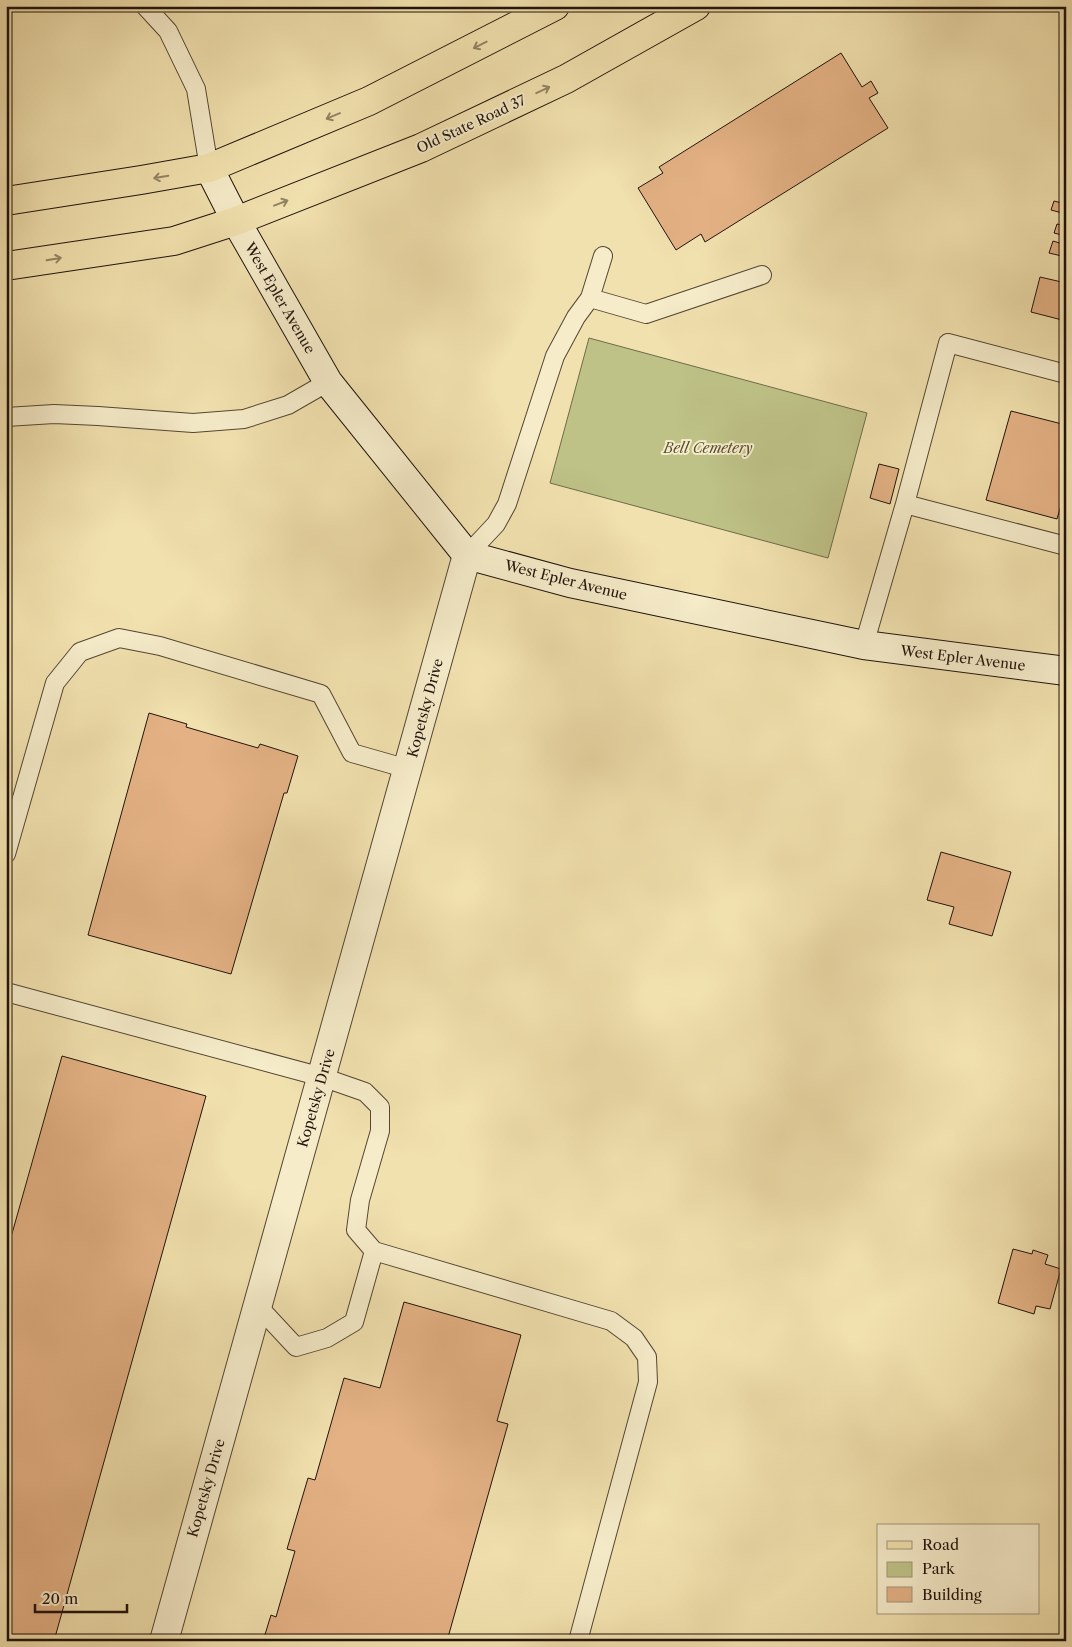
<svg xmlns="http://www.w3.org/2000/svg" width="1072" height="1647" font-family="'Libre Caslon Text',serif">
	<style>
		.green { fill: #bec287; stroke: #6f6a4a }
		.building { fill: #e3b184; stroke: #20130c }
		.lines { fill: none; stroke-linecap: round; stroke-linejoin: round }
		.lane-casing { stroke: #544634; stroke-width: 20 }
		.street-casing { stroke: #544634; stroke-width: 30 }
		.secondary-casing { stroke: #20130c; stroke-width: 30 }
		.primary-casing { stroke: #20130c; stroke-width: 30 }
		.lane { stroke: #f6ecca; stroke-width: 18 }
		.street { stroke: #f6ecca; stroke-width: 28 }
		.secondary { stroke: #f6ecca; stroke-width: 28 }
		.primary { stroke: #f1e1ae; stroke-width: 28 }
		.oneway { stroke: #938465 }
		.labels { text-anchor: middle; dominant-baseline: central; stroke-width: 4; stroke-linejoin: round; paint-order: stroke }
		.street-label { font-size: 14px; fill: #20130c; stroke: #f6ecca }
		.park-label { font-size: 14px; font-style: italic; fill: #575037; stroke: #f6ecca }
	</style>
	<rect width="100%" height="100%" fill="#f1e1ae"/>
	<filter id="stains"><feTurbulence type="fractalNoise" baseFrequency=".004" numOctaves="4"/><feColorMatrix values="0 0 0 0 .2 0 0 0 0 .09 0 0 0 0 .02 0 0 0 .5 -.17"/></filter>
	<radialGradient id="worn" r=".72"><stop offset=".6" stop-color="#630" stop-opacity="0"/><stop offset="1" stop-color="#630" stop-opacity=".3"/></radialGradient>
	<path class="green" d="M589,338L867,413L828,558L550,483Z"/>
	<path class="building" d="M841,53L862,87L871,81L878,93L869,98L888,128L705,242L701,234L676,250L638,188L663,173L659,167Z
		M1054,201L1066,204V214L1051,210Z
		M1057,224L1066,226V236L1054,233Z
		M1053,241L1066,245V257L1049,253Z
		M1040,277L1066,283V321L1031,312Z
		M1011,411L1066,425V488L1057,519L986,500Z
		M879,464L899,469L890,504L870,498Z
		M149,713L187,724L186,727L258,748L260,744L298,756L287,793H284L231,974L88,935Z
		M941,852L1011,872L992,936L949,924L954,907L927,900Z
		M62,1056L206,1096L54,1641H6V1255Z
		M1013,1249L1032,1254L1033,1250L1048,1255L1045,1264L1061,1269L1050,1309L1036,1306L1034,1314L998,1303Z
		M404,1302L521,1335L497,1421L508,1424L447,1641H263L271,1615L276,1617L295,1551L287,1549L308,1478L315,1480L344,1378L380,1388Z"/>
	<g class="lines">
		<defs>
			<path id="lane" d="M145,6L168,31L196,89L209,168
				M590,298L646,314L762,275
				M6,417L54,414L98,416L193,423L244,419L288,405L328,382
				M905,504L1066,546
				M467,555L496,524L507,504L555,356L576,317L590,298L603,256
				M864,645L905,504L948,343L1066,374
				M6,854L55,683L80,652L119,638L160,646L321,694L352,753L408,769
				M6,992L322,1077L365,1092L380,1107V1131L360,1200L356,1230L374,1251L611,1321L634,1338L647,1357L648,1382L578,1641
				M257,1305L296,1347L327,1338L354,1322L374,1251"/>
			<path id="street" d="M164,1641L467,555"/>
			<path id="secondary" d="M209,168L236,221L328,382L467,555L570,583L864,645L1066,671"/>
			<path id="primary" d="M6,201L141,180L209,168L369,101L555,6
				M6,266L174,241L236,221L421,148L566,79L696,6"/>
		</defs>
		<use href="#lane" class="lane-casing"/>
		<use href="#street" class="street-casing"/>
		<use href="#secondary" class="secondary-casing"/>
		<use href="#primary" class="primary-casing"/>
		<use href="#lane" class="lane"/>
		<use href="#street" class="street"/>
		<use href="#secondary" class="secondary"/>
		<use href="#primary" class="primary"/>
	</g>
	<defs><path id="oneway-shaft" d="M-6 0H5M1.5-3L5.5 0L1.5 3" fill="none" stroke-width="1.6" stroke-linecap="round" stroke-linejoin="round" transform="scale(1.25)"/></defs>
	<g class="oneway">
		<use href="#oneway-shaft" transform="translate(480 45) rotate(153)"/>
		<use href="#oneway-shaft" transform="translate(543 90) rotate(-25)"/>
		<use href="#oneway-shaft" transform="translate(333 116) rotate(157)"/>
		<use href="#oneway-shaft" transform="translate(161 177) rotate(170)"/>
		<use href="#oneway-shaft" transform="translate(281 203) rotate(-21)"/>
		<use href="#oneway-shaft" transform="translate(54 259) rotate(-9)"/>
	</g>
	<g class="labels">
		<g class="street-label">
			<text transform="translate(471 124) rotate(-25)">Old State Road 37</text>
			<text transform="translate(280 298) rotate(60)">West Epler Avenue</text>
			<text transform="translate(566 580) rotate(14)">West Epler Avenue</text>
			<text transform="translate(963 658) rotate(7)">West Epler Avenue</text>
			<text transform="translate(425 708) rotate(-75)">Kopetsky Drive</text>
			<text transform="translate(316 1098) rotate(-74)">Kopetsky Drive</text>
			<text transform="translate(206 1488) rotate(-74)">Kopetsky Drive</text>
		</g>
		<g class="park-label">
			<text x="708" y="448">Bell Cemetery</text>
		</g>
	</g>
	<rect width="1072" height="1647" fill="none" stroke="#f1e1ae" stroke-width="25"/>
	<rect x="8" y="8" width="1057" height="1632" fill="none" stroke="#20130c" stroke-width="2.5"/>
	<rect x="12" y="12" width="1047" height="1622" fill="none" stroke="#20130c"/>
	<rect x="877" y="1524" width="162" height="90" fill="#f6ecca" stroke="#a0957e"/>
	<rect x="887" y="1541" width="25" height="8" fill="#f1e1ae" stroke="#a0957e"/>
	<text x="922" y="1550" font-size="15" fill="#20130c">Road</text>
	<rect x="887" y="1562" width="25" height="15" fill="#bec287" stroke="#a0957e"/>
	<text x="922" y="1574" font-size="15" fill="#20130c">Park</text>
	<rect x="887" y="1587" width="25" height="15" fill="#e3b184" stroke="#a0957e"/>
	<text x="922" y="1600" font-size="15" fill="#20130c">Building</text>
	<path d="M35 1604v8h92v-8" fill="none" stroke="#20130c" stroke-width="2.5"/>
	<text x="42" y="1604" font-size="15" fill="#20130c" stroke="#f6ecca" stroke-width="4" paint-order="stroke">20 m</text>
	<rect width="100%" height="100%" filter="url(#stains)"/>
	<rect width="100%" height="100%" fill="url(#worn)"/>
</svg>
